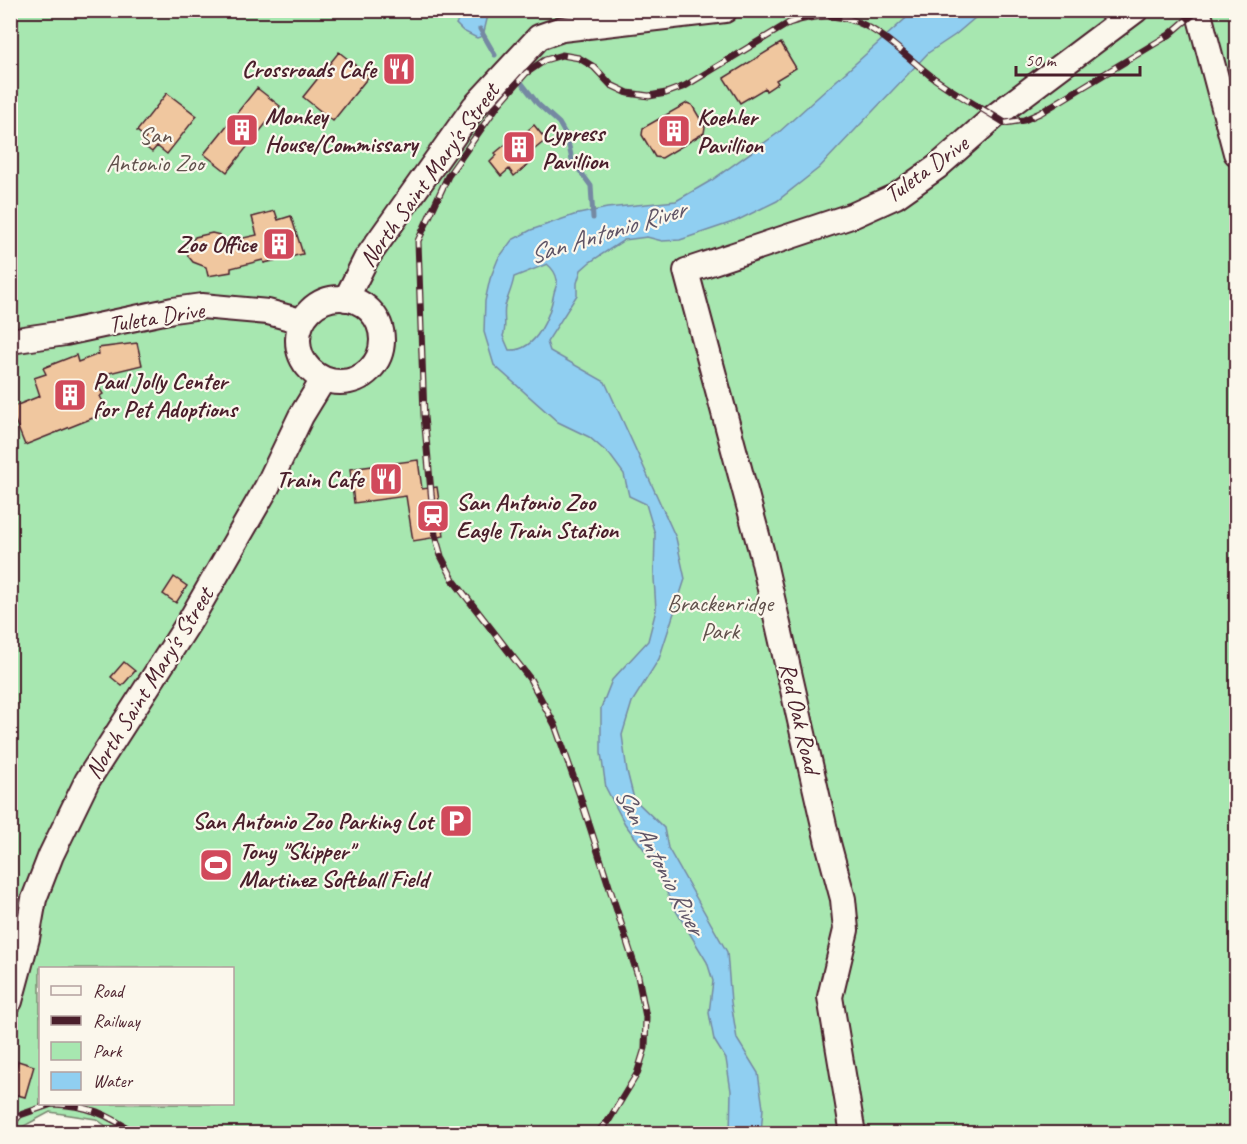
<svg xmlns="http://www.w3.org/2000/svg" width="1247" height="1144" font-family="Caveat,sans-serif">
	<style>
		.green { fill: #a7e7b0; stroke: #78836e; stroke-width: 1.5; fill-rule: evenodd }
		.water { fill: #90cff1; stroke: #7489a2; stroke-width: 1.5; fill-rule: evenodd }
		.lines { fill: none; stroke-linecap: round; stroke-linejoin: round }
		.stream { stroke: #7489a2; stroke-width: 5 }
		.building { fill: #f0c79f; stroke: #4a1f2b; stroke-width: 1.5 }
		.minor-casing { stroke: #4a1f2b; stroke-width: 28 }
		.minor { stroke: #fbf7ec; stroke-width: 24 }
		.rail-casing { stroke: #4a1f2b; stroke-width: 7 }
		.rail { stroke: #fbf7ec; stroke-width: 4.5; stroke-dasharray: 14; stroke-linecap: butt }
		.labels { text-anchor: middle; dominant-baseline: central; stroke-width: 4.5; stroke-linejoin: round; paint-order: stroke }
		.poi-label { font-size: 24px; font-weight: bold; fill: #4a1f2b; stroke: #fbf7ec; text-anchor: start }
		.park-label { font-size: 24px; fill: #61514c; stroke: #fbf7ec }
		.street-label { font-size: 24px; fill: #4a1f2b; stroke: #fbf7ec }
		.water-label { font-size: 26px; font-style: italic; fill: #5f5466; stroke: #fbf7ec }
	</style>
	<rect width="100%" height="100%" fill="#fbf7ec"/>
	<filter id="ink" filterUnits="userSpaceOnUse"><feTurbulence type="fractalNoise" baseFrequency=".0167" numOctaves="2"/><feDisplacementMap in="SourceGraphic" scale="12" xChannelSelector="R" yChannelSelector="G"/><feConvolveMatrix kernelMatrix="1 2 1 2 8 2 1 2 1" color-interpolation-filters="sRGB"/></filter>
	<g filter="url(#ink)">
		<path class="green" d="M10,11H1236V1133L117,1134L96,1119L50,1112L11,1133ZM40,968H232V1104H40Z"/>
		<path class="water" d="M463,11H489L483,36L477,38L463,31L456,24Z
			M914,11H983L955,35L928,53L819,168L777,201L736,221L680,240L662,241L647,237L624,240L590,262L581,270L577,283V295L547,342L550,351L605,382L676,538L685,579L659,659L632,702L622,735L627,771L634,799L664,828L668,848L727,952L731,1002L737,1039L758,1073L763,1108L761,1133H730L731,1091L726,1059L714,1040L709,1013L713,981L707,962L673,906L652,860L625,824L606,788L601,753V708L612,680L648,641L656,610L654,578L655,534L646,504L629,496L624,474L610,455L589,437L558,422L494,365L484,332L485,301L490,279L498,259L512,240L531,230L574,215L607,208L676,201L712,180L778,133ZM547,264C552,268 556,273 557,280C558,284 555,288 554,293C550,315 537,352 509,350L503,336C507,327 503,316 505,306C508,295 512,289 514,277Z"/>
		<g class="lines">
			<path class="stream" d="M480,29L495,55
				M517,77L538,104L559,123L567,137L572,160L591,186L593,218"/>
		</g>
		<path class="building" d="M781,43L796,68L776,80L778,83L766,91L765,88L740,103L724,78Z
			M339,52L369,76L333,121L303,97Z
			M401,58L411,66L398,82L388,73Z
			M257,88L280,106L227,172L204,154Z
			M167,93L197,116L167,154L157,146L152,152L142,144L146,138L137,131Z
			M687,103L692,105L705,127L704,133L662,158L655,157L642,135L643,128Z
			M534,125L546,140L525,157L530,163L514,176L509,169L501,176L490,162L497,155L495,153L512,139L514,142Z
			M275,211L278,220L291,216L303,254L264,263L263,260L231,268V272L208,276L206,267L193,262L188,256L187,249L195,237L212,233L220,235L226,242L257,235L252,217Z
			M137,343L142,365L109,373L110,377L96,383L103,394L100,396L108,412L25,445L10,408L40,396L34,378L46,374L43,368L76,355L78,362L99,354L98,348Z
			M418,460L422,489L437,487L444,536L413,541L406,496L354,503L350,469Z
			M174,577L187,586L176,603L163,594Z
			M124,662L135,671L122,686L111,677Z
			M18,1061L34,1066L25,1097L10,1093Z"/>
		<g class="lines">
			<defs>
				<path id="minor" d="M1198,10L1236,153
					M298 340a42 42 0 1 1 84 0a42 42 0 1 1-84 0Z
					M346,299L366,259L474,107L539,37L562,29L725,10
					M10,341L65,333L173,310L202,306L268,312L301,321
					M10,1001L27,938L34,899L51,855L87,781L191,619L267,487L301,416L323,380
					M853,1134L830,997L846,930L843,899L828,843L762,554L686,271L854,215L896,196L937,167L995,116L1136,10"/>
			</defs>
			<use href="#minor" class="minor-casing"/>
			<use href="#minor" class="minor"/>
			<defs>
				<path id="rail" d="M52,1104C88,1105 107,1114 136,1134
					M10,1126L20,1115L52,1104
					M596,1134L609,1120L637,1074L645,1048L646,1017L638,976L579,793L555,725L530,679L454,581L441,556L435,535L424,416L418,241L448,176L498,105L526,73L545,60L562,55L579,58L594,67L611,85L628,93L649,96L666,93L685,86L789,23C856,0 883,38 931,76C954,93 981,108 1005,123L1024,120L1040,113L1169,35L1198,10"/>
			</defs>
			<use href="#rail" class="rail-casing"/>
			<use href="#rail" class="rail"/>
		</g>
	</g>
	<defs>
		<symbol id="restaurant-square" viewBox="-11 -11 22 22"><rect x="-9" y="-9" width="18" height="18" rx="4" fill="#d1495b" stroke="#fbf7ec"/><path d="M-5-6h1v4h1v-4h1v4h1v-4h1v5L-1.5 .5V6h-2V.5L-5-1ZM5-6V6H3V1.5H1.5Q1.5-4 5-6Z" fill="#fff"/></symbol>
		<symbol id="building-square" viewBox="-11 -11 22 22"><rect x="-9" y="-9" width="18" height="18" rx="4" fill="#d1495b" stroke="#fbf7ec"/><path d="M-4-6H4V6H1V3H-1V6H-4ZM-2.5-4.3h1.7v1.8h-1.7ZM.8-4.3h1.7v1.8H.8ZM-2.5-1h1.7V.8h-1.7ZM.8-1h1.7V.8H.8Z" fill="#fff"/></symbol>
		<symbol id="station-square" viewBox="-11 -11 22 22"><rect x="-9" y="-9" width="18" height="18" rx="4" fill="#d1495b" stroke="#fbf7ec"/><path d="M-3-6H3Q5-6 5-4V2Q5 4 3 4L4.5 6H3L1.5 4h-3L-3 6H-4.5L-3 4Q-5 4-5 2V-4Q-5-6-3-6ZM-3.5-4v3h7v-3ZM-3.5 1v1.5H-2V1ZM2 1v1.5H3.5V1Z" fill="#fff"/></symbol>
		<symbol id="parking-square" viewBox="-11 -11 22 22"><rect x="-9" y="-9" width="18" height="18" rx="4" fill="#d1495b" stroke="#fbf7ec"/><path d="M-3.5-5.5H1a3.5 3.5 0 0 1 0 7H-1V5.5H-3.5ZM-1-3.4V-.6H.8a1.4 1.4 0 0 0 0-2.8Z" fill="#fff"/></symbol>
		<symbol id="stadium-square" viewBox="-11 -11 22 22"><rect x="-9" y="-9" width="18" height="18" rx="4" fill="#d1495b" stroke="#fbf7ec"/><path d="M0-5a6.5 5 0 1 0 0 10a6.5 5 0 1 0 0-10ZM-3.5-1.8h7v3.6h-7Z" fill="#fff"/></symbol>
	</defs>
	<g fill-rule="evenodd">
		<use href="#restaurant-square" x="380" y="50" width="38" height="38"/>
		<use href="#building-square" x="223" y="111" width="38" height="38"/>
		<use href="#building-square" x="655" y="112" width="38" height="38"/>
		<use href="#building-square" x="500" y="128" width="38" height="38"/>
		<use href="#building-square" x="260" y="225" width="38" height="38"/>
		<use href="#building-square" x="51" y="376" width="38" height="38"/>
		<use href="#restaurant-square" x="367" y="460" width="38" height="38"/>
		<use href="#station-square" x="414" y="497" width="38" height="38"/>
		<use href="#parking-square" x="437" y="802" width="38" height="38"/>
		<use href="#stadium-square" x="197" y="846" width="38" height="38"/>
	</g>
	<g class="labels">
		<g class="poi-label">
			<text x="376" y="69" text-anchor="end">Crossroads Cafe</text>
			<text x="265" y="116">Monkey<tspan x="265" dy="28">House/Commissary</tspan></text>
			<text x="697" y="117">Koehler<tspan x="697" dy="28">Pavillion</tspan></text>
			<text x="542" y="133">Cypress<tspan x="542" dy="28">Pavillion</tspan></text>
			<text x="256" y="244" text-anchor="end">Zoo Office</text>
			<text x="93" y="381">Paul Jolly Center<tspan x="93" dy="28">for Pet Adoptions</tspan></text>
			<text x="363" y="479" text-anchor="end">Train Cafe</text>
			<text x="456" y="502">San Antonio Zoo<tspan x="456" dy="28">Eagle Train Station</tspan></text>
			<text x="433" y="821" text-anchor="end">San Antonio Zoo Parking Lot</text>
			<text x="239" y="851">Tony "Skipper"<tspan x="239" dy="28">Martinez Softball Field</tspan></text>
		</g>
		<g class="park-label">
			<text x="155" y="135">San<tspan x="155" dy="28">Antonio Zoo</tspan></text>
			<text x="720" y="603">Brackenridge<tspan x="720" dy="28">Park</tspan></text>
		</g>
		<g class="street-label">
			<text transform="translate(926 169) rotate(-36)">Tuleta Drive</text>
			<text transform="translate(429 175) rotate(-54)">North Saint Mary's Street</text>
			<text transform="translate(156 317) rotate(-9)">Tuleta Drive</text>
			<text transform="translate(149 683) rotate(-58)">North Saint Mary's Street</text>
			<text transform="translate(800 718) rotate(77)">Red Oak Road</text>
		</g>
		<g class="water-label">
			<text transform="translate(607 232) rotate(-17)">San Antonio River</text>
			<text transform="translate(660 861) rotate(62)">San Antonio River</text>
		</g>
	</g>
	<rect width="1247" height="1144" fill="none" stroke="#fbf7ec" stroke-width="36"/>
	<rect x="18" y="18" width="1211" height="1108" fill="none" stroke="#4a1f2b" stroke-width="2" filter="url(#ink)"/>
	<rect x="39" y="967" width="195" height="138" fill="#fbf7ec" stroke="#b4a19f" stroke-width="1.5"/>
	<rect x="51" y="986" width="30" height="9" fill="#fbf7ec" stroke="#b4a19f" stroke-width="1.5"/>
	<text x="93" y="997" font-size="18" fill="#4a1f2b">Road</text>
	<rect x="51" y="1016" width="30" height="9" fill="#4a1f2b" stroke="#b4a19f" stroke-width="1.5"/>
	<text x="93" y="1027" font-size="18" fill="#4a1f2b">Railway</text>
	<rect x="51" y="1042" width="30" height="18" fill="#a7e7b0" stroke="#b4a19f" stroke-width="1.5"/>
	<text x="93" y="1057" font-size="18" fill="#4a1f2b">Park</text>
	<rect x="51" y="1072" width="30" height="18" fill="#90cff1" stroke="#b4a19f" stroke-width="1.5"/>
	<text x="93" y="1087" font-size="18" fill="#4a1f2b">Water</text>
	<path d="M1016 66v9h124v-9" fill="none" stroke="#4a1f2b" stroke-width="3"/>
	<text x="1025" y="66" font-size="18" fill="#4a1f2b" stroke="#fbf7ec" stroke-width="4.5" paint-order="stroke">50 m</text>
</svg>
